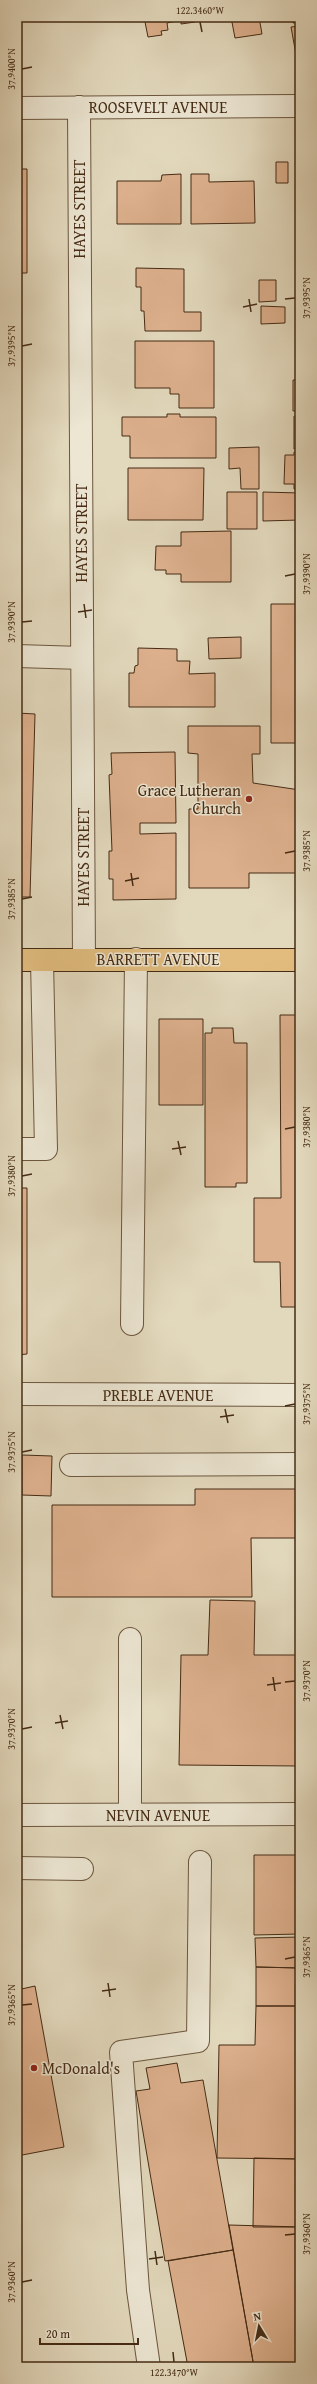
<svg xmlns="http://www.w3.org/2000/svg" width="317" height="2384" font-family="'Gentium Book Plus',serif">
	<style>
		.building { fill: #ddb08d; stroke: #452b14 }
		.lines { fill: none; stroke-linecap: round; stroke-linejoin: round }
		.minor-casing { stroke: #6c563e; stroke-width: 24 }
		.major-casing { stroke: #452b14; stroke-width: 24 }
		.minor { stroke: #ece6d3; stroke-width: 22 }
		.major { stroke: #e1bc7e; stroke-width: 22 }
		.ticks { fill: none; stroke: #452b14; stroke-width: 1.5 }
		.poi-dot { fill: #8f2418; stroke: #ece6d3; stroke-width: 1.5 }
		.labels { text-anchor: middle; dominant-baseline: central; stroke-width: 3; stroke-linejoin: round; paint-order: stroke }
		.street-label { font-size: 16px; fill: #452b14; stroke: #ece6d3 }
		.poi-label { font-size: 16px; fill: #452b14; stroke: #ece6d3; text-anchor: end }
		.neatline { fill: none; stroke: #452b14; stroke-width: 1.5 }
		.ticks-label { font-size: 10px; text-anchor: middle; fill: #452b14 }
	</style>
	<rect width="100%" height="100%" fill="#e2d8bc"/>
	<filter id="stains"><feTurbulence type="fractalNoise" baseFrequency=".005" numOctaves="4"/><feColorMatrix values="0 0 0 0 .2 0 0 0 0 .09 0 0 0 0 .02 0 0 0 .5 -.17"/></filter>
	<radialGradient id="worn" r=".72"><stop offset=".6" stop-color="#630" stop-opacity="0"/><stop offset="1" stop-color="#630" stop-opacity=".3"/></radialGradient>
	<path class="building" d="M17,17L21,33L17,34Z
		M144,17H194L195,22L181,24V20L167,23L168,30L161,31L162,35L148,37Z
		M231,17H259L262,34L235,38Z
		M291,17H300V22L293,23Z
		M300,26V60H297L291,27Z
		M276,162H288V183H276Z
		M17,169H27V273H17Z
		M181,174V224H117V181H161L162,175Z
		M191,174H209V182L254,181L255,223L191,224Z
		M136,268L184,269V312H201V331H145L144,311H141V287H136Z
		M259,280H276V301L259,302Z
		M261,306L285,307V323L261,324Z
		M135,341H214V408H179V394H170V388H135Z
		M17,378H19V408H17Z
		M293,380H300V411H293Z
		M167,414H180V417H216V458H130V436H122V417H167Z
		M294,416H300V449H294Z
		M259,447V489H241L240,468L229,469V448Z
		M294,452H300V489H294V484H284L285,455H294Z
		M128,468H204L203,520H128Z
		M227,492H257V529H227Z
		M263,492L300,493V520L263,521Z
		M231,531V582H181V574H166V570H155L156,546H181V532Z
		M271,604H300V743H271Z
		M241,637V658L209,659L208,638Z
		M138,648L177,649V661H190L189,674L215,673V707H129V673H134L135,666L138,665Z
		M17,713L35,714L30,897H17Z
		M188,726H260V754H252L253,783L300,790V873H249V888H189V809H198V754L188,753Z
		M175,752L176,823H140V834L176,833V899L113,900V879H109V851H112L109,775L112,774L111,753Z
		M280,1015H300V1307H281L280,1262H254V1198H281Z
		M159,1019H203V1105H159Z
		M212,1028H233L234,1043H247V1183H236V1187H205V1033H212Z
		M17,1188H27V1354L17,1355Z
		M22,1455L52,1456L51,1496L22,1495Z
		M195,1489H300V1538H251L252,1597H52V1505H195Z
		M210,1600L255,1601L254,1655H300V1766L179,1765L181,1655H208Z
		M254,1855H300V1934L254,1935Z
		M300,1937V1968L256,1967L255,1938Z
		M256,1967L300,1968V2006H256Z
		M35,1986L64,2147L17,2156V1990Z
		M256,2006H300V2159L217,2158L219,2045H255Z
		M177,2063L181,2083L203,2080L233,2250L165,2261L136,2091L150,2089L146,2068Z
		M254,2158L300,2159V2227H253Z
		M229,2225L300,2227V2367H254Z
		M233,2250L254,2367H188L168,2261Z"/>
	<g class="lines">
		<defs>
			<path id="minor" d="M79,107L84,959
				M17,108L300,106
				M17,656L82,658
				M17,1149H46L42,960
				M132,1324L136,959
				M17,1394L300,1395
				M71,1465L300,1464
				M17,1815L300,1814
				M130,1815V1639
				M17,1868L82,1869
				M149,2367L138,2290L121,2052L198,2041L200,1862"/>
			<path id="major" d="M17,960H300"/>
		</defs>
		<use href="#minor" class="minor-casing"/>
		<use href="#major" class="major-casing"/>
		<use href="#minor" class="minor"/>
		<use href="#major" class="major"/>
	</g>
	<path class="ticks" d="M200,22L202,32M22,69L32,67M249,299L251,312M285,299L295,298M243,307L257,304M22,346L32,344M285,576L295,574M84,604L86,618M78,612L92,610M22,622L32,621M285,853L295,851M131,873L133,886M125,881L139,878M22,899L32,897M285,1129L295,1127M178,1141L181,1155M172,1149L186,1147M22,1176L32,1174M285,1406L295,1404M225,1409L228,1423M220,1417L234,1415M22,1452L32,1450M273,1677L275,1691M285,1682L295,1681M267,1685L281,1683M60,1715L63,1729M55,1723L68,1721M22,1729L32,1727M285,1959L295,1957M108,1983L110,1997M102,1991L116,1989M22,2005L32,2004M285,2235L295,2234M155,2251L157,2265M149,2259L163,2257M22,2282L32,2280M173,2352L174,2362"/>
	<g class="poi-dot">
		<circle cx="249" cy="799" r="4"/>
		<circle cx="34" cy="2068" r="4"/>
	</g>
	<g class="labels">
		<g class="street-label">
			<text x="158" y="107">ROOSEVELT AVENUE</text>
			<text transform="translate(79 209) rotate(-90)">HAYES STREET</text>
			<text transform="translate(81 533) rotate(-90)">HAYES STREET</text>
			<text transform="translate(83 857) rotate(-90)">HAYES STREET</text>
			<text x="158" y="959">BARRETT AVENUE</text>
			<text x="158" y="1395">PREBLE AVENUE</text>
			<text x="158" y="1815">NEVIN AVENUE</text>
		</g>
		<g class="poi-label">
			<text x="241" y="790">Grace Lutheran<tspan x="241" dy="18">Church</tspan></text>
			<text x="42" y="2068" text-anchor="start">McDonald's</text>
		</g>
	</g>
	<rect width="317" height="2384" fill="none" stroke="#e2d8bc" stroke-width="44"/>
	<g transform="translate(259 2326) rotate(350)" stroke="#ece6d3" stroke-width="3" paint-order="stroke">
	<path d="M0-3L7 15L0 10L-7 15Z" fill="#452b14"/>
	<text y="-6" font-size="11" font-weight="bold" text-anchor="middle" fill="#452b14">N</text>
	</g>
	<path d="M40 2338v6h98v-6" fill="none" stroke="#452b14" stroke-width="2"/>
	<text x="46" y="2338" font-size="12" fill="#452b14" stroke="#ece6d3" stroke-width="3" paint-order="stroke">20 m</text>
	<rect x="22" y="22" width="273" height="2340" class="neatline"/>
	<g class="ticks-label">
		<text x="200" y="14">122.3460°W</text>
		<text transform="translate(11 69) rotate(-90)" y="4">37.9400°N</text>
		<text transform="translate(306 298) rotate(-90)" y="4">37.9395°N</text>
		<text transform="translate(11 346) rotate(-90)" y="4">37.9395°N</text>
		<text transform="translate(306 574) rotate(-90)" y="4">37.9390°N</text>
		<text transform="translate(11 622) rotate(-90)" y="4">37.9390°N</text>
		<text transform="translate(306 851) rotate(-90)" y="4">37.9385°N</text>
		<text transform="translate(11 899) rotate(-90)" y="4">37.9385°N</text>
		<text transform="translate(306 1127) rotate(-90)" y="4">37.9380°N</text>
		<text transform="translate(11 1176) rotate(-90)" y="4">37.9380°N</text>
		<text transform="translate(306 1404) rotate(-90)" y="4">37.9375°N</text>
		<text transform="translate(11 1452) rotate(-90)" y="4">37.9375°N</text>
		<text transform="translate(306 1681) rotate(-90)" y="4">37.9370°N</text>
		<text transform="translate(11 1729) rotate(-90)" y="4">37.9370°N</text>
		<text transform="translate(306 1957) rotate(-90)" y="4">37.9365°N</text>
		<text transform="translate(11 2005) rotate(-90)" y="4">37.9365°N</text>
		<text transform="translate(306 2234) rotate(-90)" y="4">37.9360°N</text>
		<text transform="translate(11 2282) rotate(-90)" y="4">37.9360°N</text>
		<text x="174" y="2376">122.3470°W</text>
	</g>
	<rect width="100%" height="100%" filter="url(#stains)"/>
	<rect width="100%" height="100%" fill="url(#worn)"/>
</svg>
